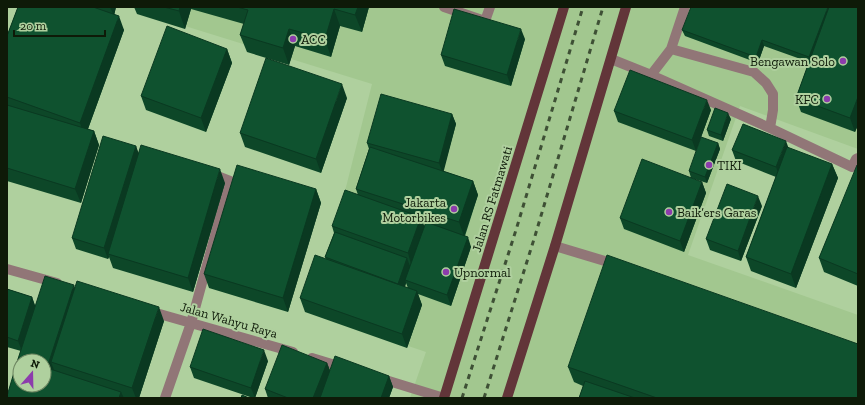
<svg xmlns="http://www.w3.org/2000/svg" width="865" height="405" font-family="'Zilla Slab',serif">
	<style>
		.built { fill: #a2c78f }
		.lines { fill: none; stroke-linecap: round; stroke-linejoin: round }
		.service { stroke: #917677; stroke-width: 10 }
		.minor { stroke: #917677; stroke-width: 10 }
		.primary { stroke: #623539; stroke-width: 10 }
		.rail { stroke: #3e5035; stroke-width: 3; stroke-dasharray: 5 5; stroke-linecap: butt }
		.wall { fill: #0d4728; fill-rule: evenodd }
		.shaded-wall { fill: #0a3921 }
		.building { fill: #0f522f; stroke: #0a3921 }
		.poi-dot { fill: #8c3cac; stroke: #afd09e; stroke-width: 1.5 }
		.labels { text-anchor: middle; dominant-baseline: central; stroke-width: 4; stroke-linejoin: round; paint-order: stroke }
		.poi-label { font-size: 13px; fill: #0e1a08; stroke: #afd09e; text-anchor: start }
		.street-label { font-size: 13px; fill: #0e1a08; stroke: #afd09e }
	</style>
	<rect width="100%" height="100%" fill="#afd09e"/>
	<path class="built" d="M159,7H858V149L740,106L688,255L858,315V398H410L426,352L314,314L372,84L156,17Z"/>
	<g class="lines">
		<path class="service" d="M444,7L485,21L490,7
			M671,49L754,72L766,83L773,94V110L770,128
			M611,59L651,75L770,128L852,167L856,159L858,158
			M651,75L671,49L685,7"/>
		<path class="minor" d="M555,246L618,265
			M7,269L57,283
			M149,311L293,352
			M312,358L345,368
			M379,378L444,398
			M165,398L191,323L230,181L212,174"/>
		<path class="primary" d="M444,398L564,7
			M507,398L555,246L626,7"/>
		<path class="rail" d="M462,398L516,230L583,7
			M484,398L535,236L603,7"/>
	</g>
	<path class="wall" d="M18,7H116L114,15L124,30L88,129L94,131L99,145L81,203L7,181V36Z
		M134,7H369L362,32L340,26L331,57L295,46L289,65L247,52L240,35L244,24L191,9L185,29L137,14Z
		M858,7V125L855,132L801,112L796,98L809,62L764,46L758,63L685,36L682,30Z
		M525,39L511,86L445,66L441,55Z
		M227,49L232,63L206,132L146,110L141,96Z
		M347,98L321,173L245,147L240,133Z
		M711,110L696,151L618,122L614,111Z
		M452,114L456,124L443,171L473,181L478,195L465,236L471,247L451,306L418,294L422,305L407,348L305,312L300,298L326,259L325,257L334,233L332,226L358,195L356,189L369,149L367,143ZM422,223L425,224L424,227ZM406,283L408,288L405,287Z
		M731,119L723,141L709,136L707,130Z
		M718,143L720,149L707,183L691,178L689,171Z
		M136,146L138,153L225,183L193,292L113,268L109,257L108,259L76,249L72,238Z
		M732,150L832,164L838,178L796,288L751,271L746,257L776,177L736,161Z
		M858,165V286L824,272L819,258Z
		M702,182L706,193L684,252L624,229L620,218Z
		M316,189L321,203L288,312L209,288L204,274Z
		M762,206L741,261L710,250L706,239Z
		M75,288L164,321L139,398H7L21,351L7,347V289L32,297L35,306Z
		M268,361L255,398H253L194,378L190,367Z
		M327,363L330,370L389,376L393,387L389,398H268L265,389Z
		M568,367L858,398H579L583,386L574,382Z"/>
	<path class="shaded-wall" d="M110,7H116L114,16Z
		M180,7H190L191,9L185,29L179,11Z
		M358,7H369L362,32L355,15Z
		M828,7H832L811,63L809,57Z
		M334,9L340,26L331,57L325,39Z
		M119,16L124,30L85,137L80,123Z
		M289,29L295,46L289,65L283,48Z
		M521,29L525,39L511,86L507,75Z
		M762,40L764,46L758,63L756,57Z
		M227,49L232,63L206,132L201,118Z
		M342,84L347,98L321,173L316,159Z
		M858,97V125L855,132L850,118Z
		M707,100L711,110L696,151L692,140Z
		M728,113L731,119L723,141L721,135Z
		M452,114L456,124L443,174L439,163Z
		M94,131L99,145L81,203L75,189Z
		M786,141L790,152L780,178L776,167Z
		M718,143L720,149L707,183L705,177Z
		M136,146L140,157L108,254L109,257L108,259L104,248Z
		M832,164L838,178L796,288L791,274Z
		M220,169L225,183L193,292L188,278Z
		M473,181L478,195L464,236L459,222Z
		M702,182L706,193L684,252L680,241Z
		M316,189L321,203L288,312L283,298Z
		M758,196L762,206L741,261L738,251Z
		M421,217L425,228L411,264L408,253Z
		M468,237L471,247L451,306L447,295Z
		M407,258L411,269L405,280L406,283L402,295L398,284Z
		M74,285L78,296L51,362L54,370L47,369Z
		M417,291L422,305L407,348L402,334Z
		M32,297L36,308L22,351L18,341Z
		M159,307L164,321L139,398H136L132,388Z
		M264,350L268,361L255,398L251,388Z
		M327,363L331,374L321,398H313Z
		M389,376L393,387L389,398H381Z
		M121,392L124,398H119Z"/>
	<path class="building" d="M18,7H93L119,16L80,123L7,97V36Z
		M164,7H180L179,11Z
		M237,7H358L355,15L334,9L325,39L289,29L283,48L240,35L248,10Z
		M691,7H828L809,57L762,40L756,57L682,30Z
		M829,7H858V97L850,118L796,98Z
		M454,9L521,29L507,75L441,55Z
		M167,26L227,49L201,118L141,96Z
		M266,58L342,84L316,159L240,133Z
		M630,70L707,100L692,140L614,111Z
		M381,94L452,114L439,163L367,143Z
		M7,105L94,131L75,189L7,168Z
		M715,108L728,113L721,135L707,130Z
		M743,124L786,141L776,167L732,150Z
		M103,136L136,146L104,248L72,238Z
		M701,137L718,143L705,177L689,171Z
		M141,145L220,169L188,278L108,254Z
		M370,147L473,181L459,222L356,189Z
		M787,147L832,164L791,274L746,257Z
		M642,159L702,182L680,241L620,218Z
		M237,165L316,189L283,298L204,274Z
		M857,165H858V274L819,258Z
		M727,184L758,196L738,251L706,239Z
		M345,190L421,217L408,253L332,226Z
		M426,222L468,237L447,295L405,280Z
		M335,232L407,258L398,284L325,257Z
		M315,255L417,291L402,334L300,298Z
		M607,255L858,344V398H657L568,367Z
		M45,276L74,285L47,368L44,367V361H24L18,359Z
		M77,281L159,307L132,388L51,362Z
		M7,289L32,297L18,341L7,337Z
		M203,329L264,350L251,388L190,367Z
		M282,345L327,363L313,398H288L265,389Z
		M335,356L389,376L381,398H320Z
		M18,359L24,361H20V385H44V367L121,392L119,398H7V396Z
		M585,381L635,398H579Z
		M242,395L249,398H241Z"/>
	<g class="poi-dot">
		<circle cx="293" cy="39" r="4"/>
		<circle cx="843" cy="61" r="4"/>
		<circle cx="827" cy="99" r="4"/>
		<circle cx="709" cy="165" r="4"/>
		<circle cx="454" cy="209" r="4"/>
		<circle cx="669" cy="212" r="4"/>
		<circle cx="446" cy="272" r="4"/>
	</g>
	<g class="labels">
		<g class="poi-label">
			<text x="301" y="39">ACC</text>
			<text x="835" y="61" text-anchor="end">Bengawan Solo</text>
			<text x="819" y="99" text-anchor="end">KFC</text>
			<text x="717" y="165">TIKI</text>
			<text x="446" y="202" text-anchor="end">Jakarta<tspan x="446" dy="15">Motorbikes</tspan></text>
			<text x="677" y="212">Baik’ers Garas</text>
			<text x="454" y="272">Upnormal</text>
		</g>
		<g class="street-label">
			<text transform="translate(492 199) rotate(-73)">Jalan RS Fatmawati</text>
			<text transform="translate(229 320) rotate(16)">Jalan Wahyu Raya</text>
		</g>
	</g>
	<rect width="865" height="405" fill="none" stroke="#0e1a08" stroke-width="16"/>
	<g transform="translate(32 373) rotate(20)"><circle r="19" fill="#afd09e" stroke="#6f8762"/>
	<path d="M0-3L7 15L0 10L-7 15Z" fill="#8c3cac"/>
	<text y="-6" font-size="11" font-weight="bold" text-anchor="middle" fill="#0e1a08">N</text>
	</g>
	<path d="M14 30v6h91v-6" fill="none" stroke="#0e1a08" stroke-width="2"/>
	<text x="20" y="30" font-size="12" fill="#0e1a08" stroke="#afd09e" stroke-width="3" paint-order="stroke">20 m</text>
</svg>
